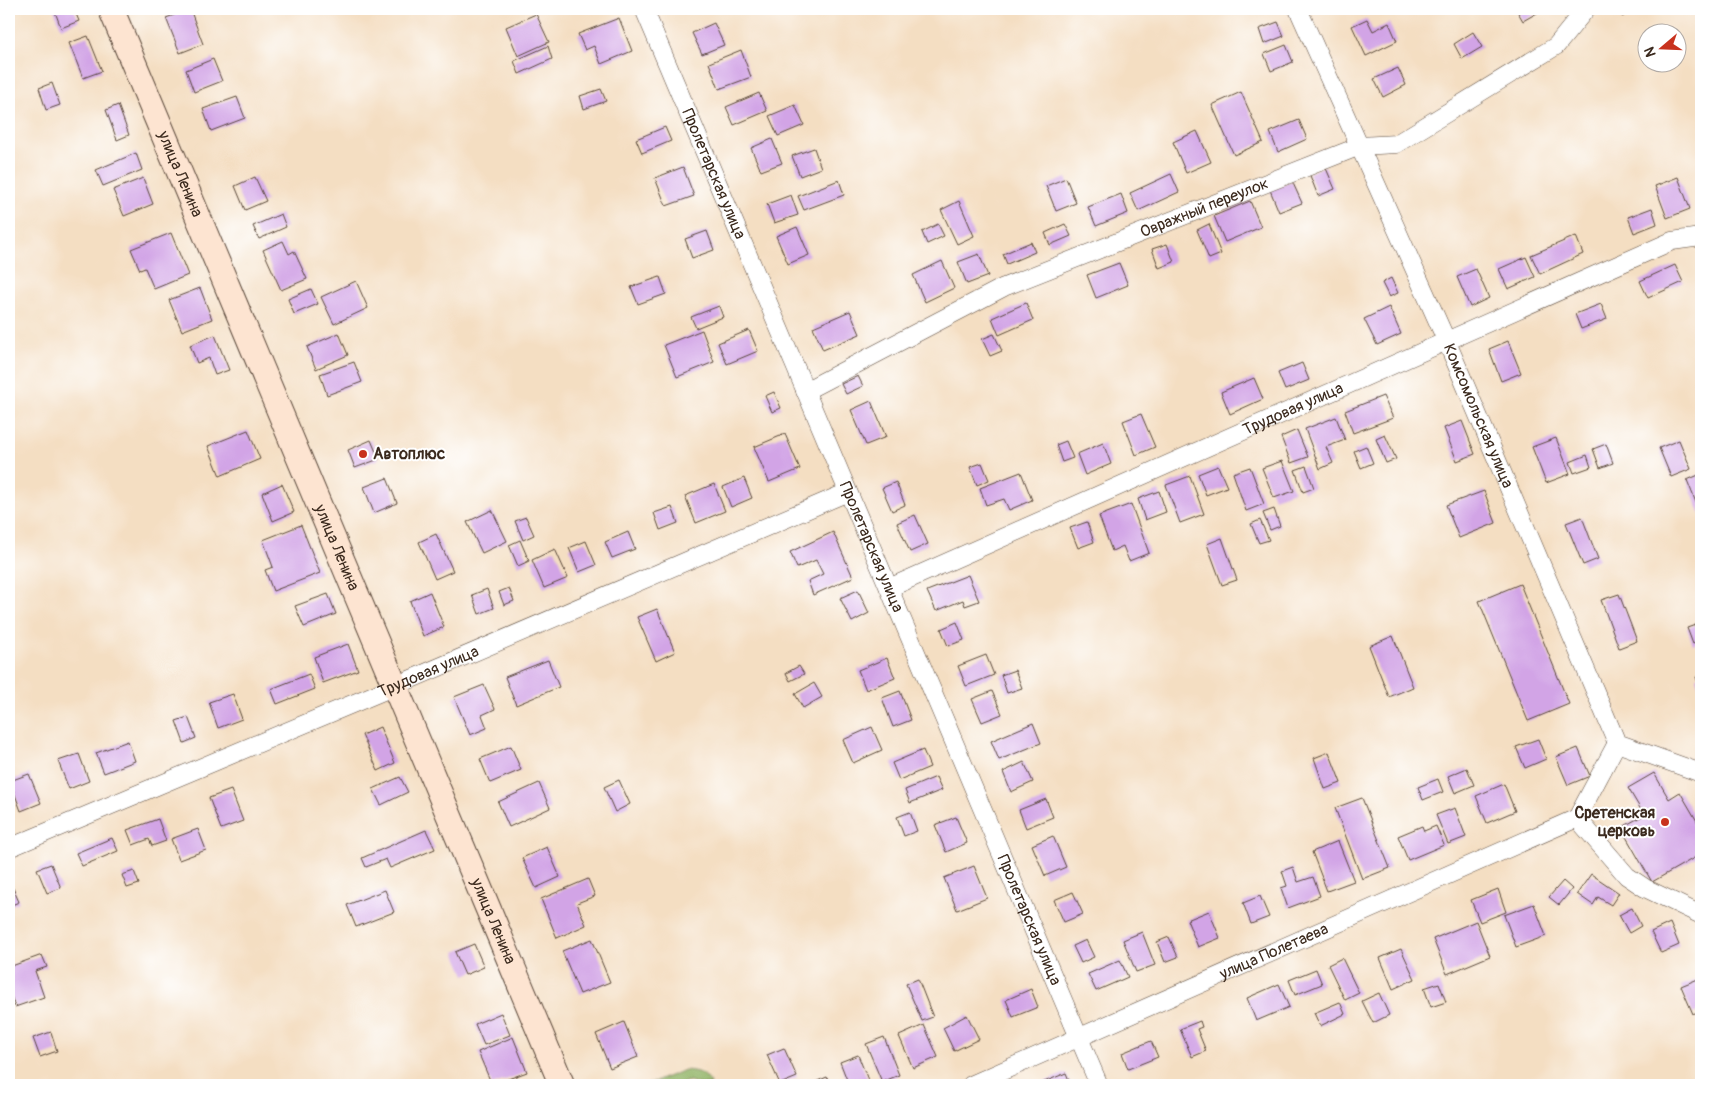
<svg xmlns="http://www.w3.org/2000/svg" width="1710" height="1094" font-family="Pangolin,sans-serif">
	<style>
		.forest { fill: #94b66b; stroke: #687044 }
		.building { fill: #d2a4e6 }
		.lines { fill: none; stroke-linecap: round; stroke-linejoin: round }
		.street-casing { stroke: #574537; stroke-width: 19 }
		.secondary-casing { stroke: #574537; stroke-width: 27 }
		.street { stroke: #fff; stroke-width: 18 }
		.secondary { stroke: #fde4d1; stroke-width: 25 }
		.poi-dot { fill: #c8321e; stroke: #fff; stroke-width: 2 }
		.labels { text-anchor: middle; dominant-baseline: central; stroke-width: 4; stroke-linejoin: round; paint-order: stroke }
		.street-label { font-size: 16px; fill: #3b2a1e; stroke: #fff }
		.poi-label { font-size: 16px; font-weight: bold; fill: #3b2a1e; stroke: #fff; text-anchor: start }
	</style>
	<rect width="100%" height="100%" fill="#fff"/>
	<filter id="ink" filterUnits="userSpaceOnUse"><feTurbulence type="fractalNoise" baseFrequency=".02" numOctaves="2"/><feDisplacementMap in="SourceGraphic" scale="10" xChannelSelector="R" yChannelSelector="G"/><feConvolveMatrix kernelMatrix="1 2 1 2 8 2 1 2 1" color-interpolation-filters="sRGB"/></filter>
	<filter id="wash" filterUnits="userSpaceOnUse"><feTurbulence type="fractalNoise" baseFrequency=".0096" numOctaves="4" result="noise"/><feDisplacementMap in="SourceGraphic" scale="20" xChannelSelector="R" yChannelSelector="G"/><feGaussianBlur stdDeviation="1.12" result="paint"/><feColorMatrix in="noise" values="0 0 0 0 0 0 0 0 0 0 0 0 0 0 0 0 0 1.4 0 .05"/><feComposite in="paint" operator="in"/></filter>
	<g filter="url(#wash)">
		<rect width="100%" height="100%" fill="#f4dec2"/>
		<path class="forest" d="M685,1070C697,1071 706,1073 711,1085H700L690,1081L672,1085H646Z"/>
		<g id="blocks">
			<path class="building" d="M54,9H74L79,21L61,28Z
				M190,9L203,44L180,53L166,18Z
				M1516,9H1544L1523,21Z
				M1613,9H1629L1623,17Z
				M536,14L549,42L518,56L506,27Z
				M619,18L632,51L601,64L594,46L585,50L578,34Z
				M1367,19L1373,31L1389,23L1397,41L1366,56L1352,26Z
				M1278,22L1284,36L1264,44L1259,29Z
				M714,23L724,45L702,54L692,33Z
				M1473,32L1482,47L1462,59L1454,44Z
				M88,36L102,71L83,78L69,43Z
				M1286,45L1293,62L1271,71L1264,54Z
				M548,46L552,59L519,74L514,61Z
				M741,50L751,77L719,89L709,63Z
				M213,59L222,81L194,92L186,70Z
				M1398,68L1406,85L1383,97L1374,79Z
				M52,83L60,105L46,110L39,88Z
				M601,89L606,101L584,109L580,96Z
				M1241,92L1263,142L1234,155L1212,105Z
				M759,93L767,111L734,125L726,107Z
				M237,97L245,118L211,131L203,109Z
				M118,105L129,135L117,140L106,110Z
				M795,105L804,125L778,136L769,116Z
				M1299,120L1307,139L1278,152L1270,132Z
				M665,127L671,141L642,153L636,139Z
				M1197,131L1211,162L1186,173L1173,142Z
				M772,139L782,163L761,171L751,148Z
				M814,148L821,168L800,176L792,156Z
				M136,153L142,170L103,186L96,170Z
				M1325,166L1335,189L1318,196L1309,173Z
				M683,167L694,196L666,206L655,178Z
				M1171,174L1179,192L1138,211L1130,193Z
				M255,177L266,201L245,210L235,186Z
				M1678,177L1690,209L1667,218L1655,186Z
				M143,178L153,204L124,216L113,190Z
				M1066,178L1076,203L1056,211L1046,186Z
				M839,180L844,195L804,210L798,196Z
				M1292,181L1302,203L1279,212L1270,190Z
				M1121,194L1128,213L1096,226L1088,207Z
				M791,195L798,215L774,223L767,204Z
				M959,201L974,236L957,244L941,210Z
				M1250,201L1261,227L1225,242L1214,216Z
				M1652,208L1657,224L1634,233L1628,217Z
				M281,214L286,227L259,239L253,226Z
				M938,224L944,236L927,244L922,232Z
				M1065,224L1071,236L1050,245L1045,233Z
				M1209,224L1221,254L1209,259L1197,230Z
				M797,227L809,255L788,264L776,236Z
				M707,231L714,250L692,258L685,239Z
				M171,233L188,275L154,289L145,268L140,270L131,249Z
				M1576,236L1583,254L1540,274L1531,255Z
				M283,241L289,254L294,251L307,279L281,290L263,250Z
				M1031,242L1035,252L1007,264L1003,254Z
				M1167,244L1174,262L1159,268L1152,249Z
				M979,254L988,276L967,284L958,262Z
				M1526,257L1535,277L1508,289L1499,269Z
				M942,261L954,288L925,302L913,275Z
				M1119,263L1128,285L1096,298L1087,275Z
				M1675,265L1683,282L1648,298L1640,281Z
				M1476,269L1489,298L1470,307L1457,277Z
				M660,277L666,294L638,304L631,287Z
				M1391,278L1398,293L1389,297L1382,283Z
				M356,281L368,308L334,324L321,297Z
				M200,288L212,319L182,331L169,300Z
				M311,289L318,304L294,314L288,299Z
				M1026,303L1033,320L999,335L992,318Z
				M1601,304L1607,319L1581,329L1575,314Z
				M719,306L723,317L696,328L691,317Z
				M1389,307L1401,334L1377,345L1364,319Z
				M850,311L860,334L823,350L813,327Z
				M702,330L714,362L677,377L664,345Z
				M749,330L758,351L727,364L718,343Z
				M339,333L348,355L316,369L307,347Z
				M994,334L1002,351L990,356L982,339Z
				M215,335L229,370L215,375L209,358L197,363L190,345Z
				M1508,341L1521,373L1501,381L1489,349Z
				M354,362L362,382L327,395L320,374Z
				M1302,363L1309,380L1285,390L1278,373Z
				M858,376L863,386L846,394L841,384Z
				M1254,378L1263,399L1230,414L1221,392Z
				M774,392L781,408L772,412L765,396Z
				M1383,396L1393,418L1353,433L1345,411Z
				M871,401L886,437L866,445L851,410Z
				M1141,414L1155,447L1136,455L1123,421Z
				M1336,417L1345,440L1326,447L1333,463L1320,469L1305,429Z
				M1462,421L1475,454L1457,461L1444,428Z
				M248,430L260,459L220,476L208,446Z
				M1297,430L1308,457L1291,463L1281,437Z
				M785,434L800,469L769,482L754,447Z
				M1385,435L1396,459L1386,463L1376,439Z
				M1556,438L1570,474L1546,483L1532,447Z
				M371,440L379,459L355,468L348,450Z
				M1679,440L1691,469L1671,477L1659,448Z
				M1066,441L1073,458L1062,462L1056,445Z
				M1103,443L1111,464L1085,475L1077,454Z
				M1606,444L1613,463L1600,468L1593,449Z
				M1366,446L1373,463L1361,468L1354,451Z
				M1587,455L1591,467L1574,473L1570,462Z
				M1282,461L1294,491L1274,498L1262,468Z
				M982,463L989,480L977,485L970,467Z
				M1218,466L1227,487L1206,495L1198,474Z
				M1306,466L1314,488L1303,492L1295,470Z
				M1250,467L1264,504L1246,511L1233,473Z
				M1021,472L1032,500L1009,510L1004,499L986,505L980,488Z
				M1701,474V515L1687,480Z
				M1190,476L1204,514L1180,523L1166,485Z
				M387,478L397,503L374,513L364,487Z
				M744,478L752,498L731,507L723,487Z
				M896,482L905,505L892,511L882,488Z
				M282,484L294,512L273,521L262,493Z
				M714,484L725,511L696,523L685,496Z
				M1159,491L1166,512L1145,520L1138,499Z
				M1484,491L1496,523L1459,538L1446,505Z
				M1131,504L1149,553L1129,561L1123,546L1112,551L1099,516Z
				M672,507L678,523L660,530L654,513Z
				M1274,509L1280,526L1270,530L1263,513Z
				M492,510L507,541L482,553L467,522Z
				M915,515L928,544L910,552L897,523Z
				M526,517L534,535L523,540L515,521Z
				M1582,517L1598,559L1583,565L1566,523Z
				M1260,520L1269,540L1259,543L1251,524Z
				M1087,522L1094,542L1078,548L1070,528Z
				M301,525L320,573L273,591L265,570L273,567L263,540Z
				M628,532L635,549L612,558L605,542Z
				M833,532L853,577L813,595L808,581L823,574L816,560L797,568L790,552Z
				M436,534L453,571L435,579L419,542Z
				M1222,538L1237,580L1222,585L1207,544Z
				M520,540L529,561L518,566L509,545Z
				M586,541L596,565L579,572L569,548Z
				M555,549L568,578L544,588L532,560Z
				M968,575L979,601L965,606L963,600L936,611L927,591Z
				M1520,584L1569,704L1528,721L1479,601Z
				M509,588L514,601L504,605L499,592Z
				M487,589L494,608L479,614L472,595Z
				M858,590L869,613L852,622L840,598Z
				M430,592L444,627L423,636L410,601Z
				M328,594L336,614L304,627L295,606Z
				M1619,594L1637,641L1619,648L1601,600Z
				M657,609L675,652L656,661L637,617Z
				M957,622L964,640L948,646L941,629Z
				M1701,623V641L1693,644L1687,628Z
				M1393,636L1413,687L1389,697L1369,646Z
				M348,644L358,670L323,683L314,657Z
				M986,655L994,675L966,686L958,666Z
				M887,658L895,678L866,690L858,670Z
				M548,660L559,687L516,705L505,677Z
				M799,666L804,674L790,681L786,673Z
				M1015,670L1022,688L1007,693L1001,675Z
				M309,674L315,689L277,704L271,689Z
				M1701,675V692L1696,677Z
				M814,683L822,697L803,708L795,694Z
				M484,685L495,709L482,715L487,728L470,735L454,697Z
				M900,691L911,720L893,727L882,698Z
				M992,691L1002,714L982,722L972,699Z
				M233,694L242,719L218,728L209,702Z
				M188,717L196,738L184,743L176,721Z
				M1033,723L1041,743L999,760L991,741Z
				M380,727L395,763L378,771L362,735Z
				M872,727L882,750L853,763L843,740Z
				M1538,739L1546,759L1525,768L1516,747Z
				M128,741L135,761L104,773L96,753Z
				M511,746L521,770L490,783L480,759Z
				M1578,748L1590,776L1568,785L1556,757Z
				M923,750L930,767L899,780L892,763Z
				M1329,752L1341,783L1325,789L1314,758Z
				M79,754L89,781L69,789L58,761Z
				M1024,762L1033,782L1011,792L1003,772Z
				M1467,768L1474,785L1455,793L1448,776Z
				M1654,773L1669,799L1680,792L1701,828V854L1652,882L1621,828L1644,815L1628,788Z
				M29,774L41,803L21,811L10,781Z
				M400,777L408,792L381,805L373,789Z
				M936,777L942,790L910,803L905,790Z
				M1438,779L1443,792L1423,800L1418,787Z
				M619,780L630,804L615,812L604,787Z
				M539,783L550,808L509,827L498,802Z
				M1504,784L1515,811L1487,823L1476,796Z
				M231,790L243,821L221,829L209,798Z
				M1362,798L1390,868L1362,879L1335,808Z
				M1046,799L1053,817L1026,828L1019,810Z
				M1455,808L1466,837L1448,844L1436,815Z
				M910,812L917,831L904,836L897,817Z
				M956,817L967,843L946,852L935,825Z
				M158,819L166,841L152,846L149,839L133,845L127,830Z
				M1422,826L1424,831L1436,826L1444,845L1408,860L1398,836Z
				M198,829L206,850L179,860L171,839Z
				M426,830L435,849L390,868L386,859L366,867L362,858Z
				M1053,836L1066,867L1045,876L1032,845Z
				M112,838L118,851L82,866L76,853Z
				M1338,841L1354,881L1327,891L1312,852Z
				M547,847L560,877L536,888L522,858Z
				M51,864L61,888L47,893L37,869Z
				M974,866L987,898L957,910L944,878Z
				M1293,867L1298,882L1313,877L1320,896L1288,908L1281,888L1287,886L1282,871Z
				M134,871L139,884L127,888L122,875Z
				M1591,874L1619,893L1611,905L1598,897L1593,905L1577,894Z
				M588,879L595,896L577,903L586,925L557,938L541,899Z
				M1563,881L1572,889L1559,905L1549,897Z
				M13,888L19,902L9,906V890Z
				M1498,889L1506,912L1480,922L1471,900Z
				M385,890L394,912L356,927L347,905Z
				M1073,892L1083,914L1064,922L1054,900Z
				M1260,896L1269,917L1251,924L1243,903Z
				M1534,904L1546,936L1516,947L1504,915Z
				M1632,908L1641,926L1629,933L1619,915Z
				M1209,911L1220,938L1198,947L1187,920Z
				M1476,921L1490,956L1447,974L1433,939Z
				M1670,923L1679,945L1661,953L1651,932Z
				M1142,932L1155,965L1136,972L1123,940Z
				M1169,937L1178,957L1165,962L1157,942Z
				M592,939L610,982L580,994L562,951Z
				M1086,940L1094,957L1081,963L1073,946Z
				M474,944L484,967L465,975L455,952Z
				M1401,949L1415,979L1393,989L1380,958Z
				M42,955L47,967L35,971L44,997L15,1007L9,990V967Z
				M1342,958L1359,993L1345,1000L1328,965Z
				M1120,960L1128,977L1096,991L1088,974Z
				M1316,969L1322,984L1295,995L1289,980Z
				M918,979L933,1017L922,1021L906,984Z
				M1698,979L1701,987V1010L1693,1014L1681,986Z
				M1439,983L1446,1002L1431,1007L1424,988Z
				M1279,984L1289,1007L1256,1021L1247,998Z
				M1031,989L1038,1007L1013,1017L1006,1000Z
				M1379,993L1389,1015L1373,1023L1362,1001Z
				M1340,1002L1345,1014L1320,1026L1314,1013Z
				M501,1013L510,1035L484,1045L475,1024Z
				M967,1015L979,1039L954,1051L943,1028Z
				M1200,1021L1202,1027L1197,1029L1206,1051L1192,1057L1180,1029Z
				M624,1022L638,1057L610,1068L596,1034Z
				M924,1025L938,1057L913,1068L899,1036Z
				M51,1032L57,1051L40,1057L33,1038Z
				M513,1037L527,1072L492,1085L478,1052Z
				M884,1037L899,1075L882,1082L866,1044Z
				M1151,1041L1158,1057L1128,1069L1122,1053Z
				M784,1048L797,1077L780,1084L767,1055Z
				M858,1055L870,1085H849L840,1062Z
				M1066,1073L1071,1085H1037Z
				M827,1077L831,1085H808Z"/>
		</g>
	</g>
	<g filter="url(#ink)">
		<use href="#blocks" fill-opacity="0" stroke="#574537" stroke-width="1"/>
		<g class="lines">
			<defs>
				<g id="street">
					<path id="s1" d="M644,9L1099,1085"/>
					<path id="s2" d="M1298,9L1447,342L1617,743L1701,773"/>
					<path id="s3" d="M805,391L1004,287L1360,146L1396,144L1556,46L1586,9"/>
					<path id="s4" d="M889,588L1672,241L1701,237"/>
					<path d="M1577,818L1627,876L1645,888L1701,915"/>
					<path d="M1577,818L1617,743"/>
					<path id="s5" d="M9,848L395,686L848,492"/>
					<path id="s6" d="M971,1085L1577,818"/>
				</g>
				<g id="secondary">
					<path id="s7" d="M111,9L562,1085"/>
				</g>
			</defs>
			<use href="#street" class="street-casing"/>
			<use href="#secondary" class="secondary-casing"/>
			<use href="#street" class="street"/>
			<use href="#secondary" class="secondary"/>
		</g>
	</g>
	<g class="poi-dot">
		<circle cx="363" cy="454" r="5"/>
		<circle cx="1665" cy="822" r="5"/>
	</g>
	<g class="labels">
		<g class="street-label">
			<text stroke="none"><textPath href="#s7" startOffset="179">улица Ленина</textPath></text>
			<text stroke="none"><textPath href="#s1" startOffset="179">Пролетарская улица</textPath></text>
			<text stroke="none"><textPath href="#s3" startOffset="440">Овражный переулок</textPath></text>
			<text stroke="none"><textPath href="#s4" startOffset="442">Трудовая улица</textPath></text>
			<text stroke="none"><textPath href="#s2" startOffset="445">Комсомольская улица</textPath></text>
			<text stroke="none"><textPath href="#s7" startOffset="584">улица Ленина</textPath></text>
			<text stroke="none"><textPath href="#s1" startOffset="584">Пролетарская улица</textPath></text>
			<text stroke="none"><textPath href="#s5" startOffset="455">Трудовая улица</textPath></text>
			<text stroke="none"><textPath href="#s7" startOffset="989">улица Ленина</textPath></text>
			<text stroke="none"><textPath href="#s1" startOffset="989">Пролетарская улица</textPath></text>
			<text stroke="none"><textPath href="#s6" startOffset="331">улица Полетаева</textPath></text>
		</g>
		<g class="poi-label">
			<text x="373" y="454">Автоплюс</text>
			<text x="1655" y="813" text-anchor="end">Сретенская<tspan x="1655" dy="18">церковь</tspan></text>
		</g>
	</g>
	<rect width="1710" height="1094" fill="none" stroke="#fff" stroke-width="30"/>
	<g transform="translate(1662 48) rotate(251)"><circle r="24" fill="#ffffff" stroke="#b1aaa5"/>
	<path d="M0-4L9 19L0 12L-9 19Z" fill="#c8321e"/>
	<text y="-8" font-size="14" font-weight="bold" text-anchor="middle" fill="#3b2a1e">N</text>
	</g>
</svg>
